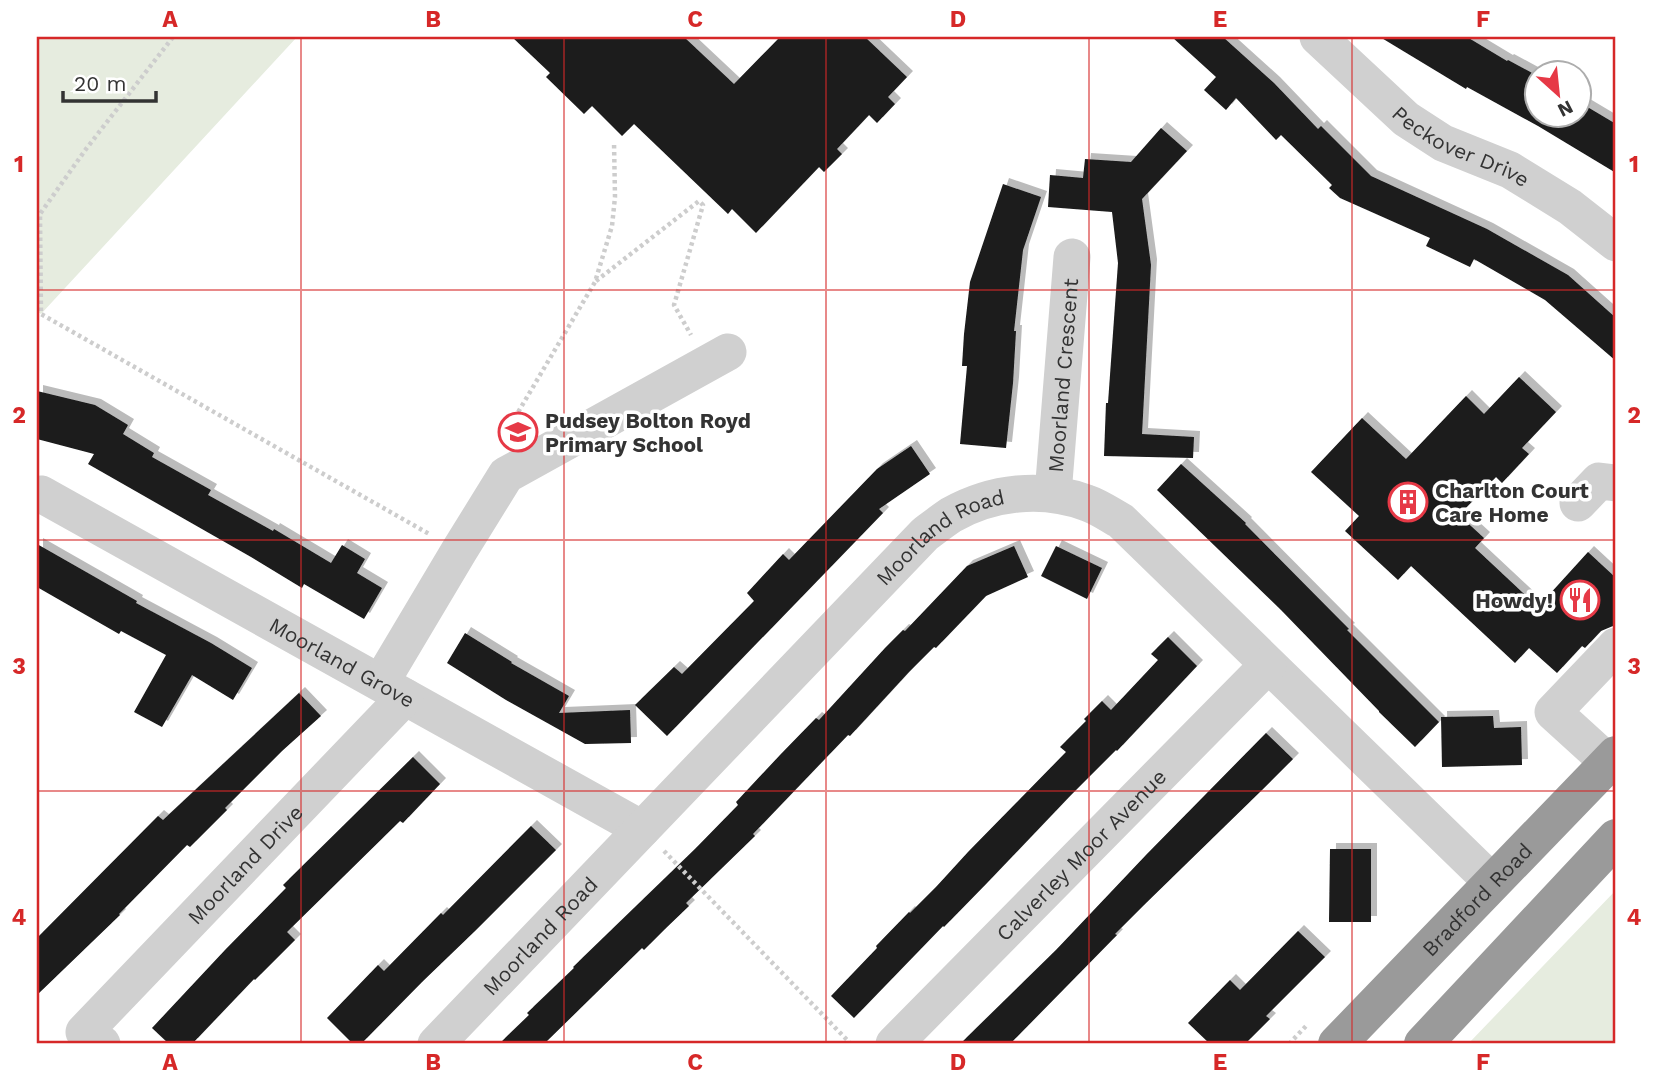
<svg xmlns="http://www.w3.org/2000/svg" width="1653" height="1081" font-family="'Work Sans',sans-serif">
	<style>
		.green { fill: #e6ecdf }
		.building { fill: #1a1a1a; filter: url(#shadow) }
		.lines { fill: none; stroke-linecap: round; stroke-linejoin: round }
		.path { stroke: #cdcdcd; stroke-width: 4.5; stroke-dasharray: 3.5 3.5; stroke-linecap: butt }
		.minor { stroke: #d0d0d0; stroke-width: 37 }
		.highway { stroke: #9a9a9a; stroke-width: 38 }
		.grid { fill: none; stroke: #d62828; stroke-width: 2; stroke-opacity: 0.55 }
		.labels { text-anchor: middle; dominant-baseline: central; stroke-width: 7; stroke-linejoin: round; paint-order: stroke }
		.street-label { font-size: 21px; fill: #333; stroke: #fff }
		.poi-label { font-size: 21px; font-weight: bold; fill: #333; stroke: #fff; text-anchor: start }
		.neatline { fill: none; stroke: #d62828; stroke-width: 2.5 }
		.grid-label { font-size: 23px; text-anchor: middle; font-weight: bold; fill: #d62828 }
	</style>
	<defs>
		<filter id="shadow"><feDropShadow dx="6" dy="-6" stdDeviation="0" flood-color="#0004"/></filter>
	</defs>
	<rect width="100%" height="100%" fill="#fff"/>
	<path class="green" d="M37,37H297L41,314L37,311Z
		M1616,890V1044H1468Z"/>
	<path class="building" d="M512,37H684L734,84L780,37H865L907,77L888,97L895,104L877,123L869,115L837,149L842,154L824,172L819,167L756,233L732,209L728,214L634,124L622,136L592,106L584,114L546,77L550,73Z
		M1172,37H1223L1274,83L1318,129L1321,126L1371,176L1487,229L1568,275L1616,318V361L1545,300L1474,259L1470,267L1426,246L1430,238L1340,198L1329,188L1332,185L1281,135L1276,140L1236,98L1226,110L1204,90L1216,77Z
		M1380,37H1467L1507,61L1508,60L1534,74L1537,77V116H1579V102L1616,124V173L1538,126L1467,87L1466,89Z
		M1161,128L1187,151L1142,199L1151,265L1142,434L1194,437L1193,458L1104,456L1106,403H1108L1118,263L1112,212L1048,207L1050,175L1083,178L1085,159L1131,162Z
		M1003,184L1041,197L1023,250L1014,331H1016L1013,383L1006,448L960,444L967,366H962L964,334L970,282Z
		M1519,377L1556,412L1522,448L1529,454L1502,483L1496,477L1459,515L1484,538L1475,548L1538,607L1588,552L1616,578V622L1613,626L1601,631L1585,648L1582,646L1557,673L1529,648L1515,663L1411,566L1398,580L1345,531L1359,516L1311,472L1362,418L1406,459L1466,396L1484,414Z
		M37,391L95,405L128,425L123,434L154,453L152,457L211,490L208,495L273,531L274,529L331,563L342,545L365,559L357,573L382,588L364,619L304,584L302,588L251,557L88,464L94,454L37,439Z
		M911,446L930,474L879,509L883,513L667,736L635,705L674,667L682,674L754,601L747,593L783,554L789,560L877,469Z
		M1181,464L1246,523L1245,524L1349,629L1347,630L1439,722L1415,747L1379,712V711L1281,610L1157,490Z
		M37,544L137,601L136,603L211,643L252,668L233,700L192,675L162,727L134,712L166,655L121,631L119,634L37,587Z
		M1014,546L1028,577L986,596L936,648L934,647L909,672L850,736L848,735L823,761L753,834L755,836L686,903L689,906L665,929L644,950L642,948L544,1044H499L529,1015L527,1013L574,968L573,967L695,849L738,805L736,802L780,755L816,718L819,720L885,648L903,630L905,631L967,566Z
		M1056,546L1102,568L1087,599L1041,576Z
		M465,633L512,662L511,663L569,696L559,713L630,710L631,743L585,744L506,700L447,663Z
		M1168,637L1197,666L1117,751L1116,750L1070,796L986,884L944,927L943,926L854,1018L831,996L877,948L876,946L909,912L910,913L936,887L968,852L1066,752L1060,747L1086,721L1084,719L1102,701L1111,710L1158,660L1151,654Z
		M299,693L321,716L282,751L225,808L227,810L190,847L187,845L119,914L120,915L37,995V938L158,816L163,820Z
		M1493,716L1494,728L1521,727L1522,765L1442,767L1441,717Z
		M1266,733L1293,759L1262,790L1144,905L1115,934L1117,935L1010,1044H960L1056,950L1146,855Z
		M413,757L440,784L403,823L400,821L287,932L295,940L255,980L254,979L192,1044H169L152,1028L225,950L286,888L283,885Z
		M531,826L556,850L475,931L422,982L361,1044H353L327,1018L378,965L384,971L441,913L443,915Z
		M1330,849H1371V922H1329Z
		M1298,931L1325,957L1266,1016L1270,1019L1245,1044H1210L1188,1023L1230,980L1240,990Z"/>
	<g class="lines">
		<path class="path" d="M173,37L86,149L40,214L41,314L431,535
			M596,281L699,201L703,205L674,305L691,335
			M504,436L595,282L612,226L615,197L614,142
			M664,851L851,1044
			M1289,1044L1306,1026"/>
		<g class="minor">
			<path id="s1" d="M1318,37L1406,119L1443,143L1510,170L1570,207L1616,243"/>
			<path id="s2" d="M41,494L642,829"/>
			<path id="s3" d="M1053,494L1072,257"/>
			<path d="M1578,503L1599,481L1616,483"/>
			<path d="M381,682L459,551L506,475L728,352"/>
			<path d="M1609,763L1553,712L1616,646"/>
			<path id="s4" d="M102,1044L84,1032L405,697"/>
			<path id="s5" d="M436,1044L925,534C933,528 942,521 951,515C992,492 1042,486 1087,503C1099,507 1110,515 1121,521L1492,882"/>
			<path id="s6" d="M894,1044L1268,665"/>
		</g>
		<g class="highway">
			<path id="s7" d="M1337,1044L1616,755"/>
			<path d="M1423,1044L1616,838"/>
		</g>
	</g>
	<path class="grid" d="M301,37V1044M564,37V1044M826,37V1044M1089,37V1044M1352,37V1044M37,290H1616M37,540H1616M37,791H1616"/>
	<defs>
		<symbol id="school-ring" viewBox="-11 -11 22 22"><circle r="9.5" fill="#fff" stroke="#e63946" stroke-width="1.5"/><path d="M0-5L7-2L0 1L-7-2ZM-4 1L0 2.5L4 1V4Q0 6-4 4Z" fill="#e63946"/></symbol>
		<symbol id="building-ring" viewBox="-11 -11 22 22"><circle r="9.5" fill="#fff" stroke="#e63946" stroke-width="1.5"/><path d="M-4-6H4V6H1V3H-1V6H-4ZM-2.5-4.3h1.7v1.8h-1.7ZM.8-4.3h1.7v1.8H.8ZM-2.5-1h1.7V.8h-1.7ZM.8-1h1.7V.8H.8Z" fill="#e63946"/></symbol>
		<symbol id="restaurant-ring" viewBox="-11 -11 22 22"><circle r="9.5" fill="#fff" stroke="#e63946" stroke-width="1.5"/><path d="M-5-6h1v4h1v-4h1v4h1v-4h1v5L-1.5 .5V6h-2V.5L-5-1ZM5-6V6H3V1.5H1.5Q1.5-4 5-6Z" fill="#e63946"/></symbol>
	</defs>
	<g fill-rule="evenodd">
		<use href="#school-ring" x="496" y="410" width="44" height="44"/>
		<use href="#building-ring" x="1386" y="480" width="44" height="44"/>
		<use href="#restaurant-ring" x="1558" y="578" width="44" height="44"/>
	</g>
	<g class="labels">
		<g class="street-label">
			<text stroke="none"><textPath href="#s1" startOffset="182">Peckover Drive</textPath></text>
			<text stroke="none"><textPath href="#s3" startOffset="119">Moorland Crescent</textPath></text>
			<text stroke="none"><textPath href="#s5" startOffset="718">Moorland Road</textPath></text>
			<text stroke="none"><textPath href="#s2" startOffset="345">Moorland Grove</textPath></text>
			<text stroke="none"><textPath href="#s6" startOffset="266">Calverley Moor Avenue</textPath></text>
			<text stroke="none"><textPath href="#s4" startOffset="254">Moorland Drive</textPath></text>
			<text stroke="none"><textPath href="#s7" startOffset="201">Bradford Road</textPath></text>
			<text stroke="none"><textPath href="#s5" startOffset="150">Moorland Road</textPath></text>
		</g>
		<g class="poi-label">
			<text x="545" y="420">Pudsey Bolton Royd<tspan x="545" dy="24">Primary School</tspan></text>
			<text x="1435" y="490">Charlton Court<tspan x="1435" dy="24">Care Home</tspan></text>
			<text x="1553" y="600" text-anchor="end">Howdy!</text>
		</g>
	</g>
	<rect width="1653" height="1081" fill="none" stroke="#ffffff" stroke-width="77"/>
	<g transform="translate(1558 94) rotate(153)"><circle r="33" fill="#ffffff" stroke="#adadad" stroke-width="2"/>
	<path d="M0-5L12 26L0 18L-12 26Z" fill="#e63946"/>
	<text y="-10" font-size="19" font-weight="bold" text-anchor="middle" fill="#333333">N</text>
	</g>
	<path d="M63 91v10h93v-10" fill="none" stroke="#333333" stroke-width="3.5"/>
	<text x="74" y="91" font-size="21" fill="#333333" stroke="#ffffff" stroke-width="5" paint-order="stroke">20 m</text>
	<rect x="38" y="38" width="1576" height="1004" class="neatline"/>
	<g class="grid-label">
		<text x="170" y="27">A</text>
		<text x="433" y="27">B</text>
		<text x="695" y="27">C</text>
		<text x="958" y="27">D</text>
		<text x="1220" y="27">E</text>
		<text x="1483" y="27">F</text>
		<text x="19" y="172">1</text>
		<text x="1634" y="172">1</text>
		<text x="19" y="423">2</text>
		<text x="1634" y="423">2</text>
		<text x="19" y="674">3</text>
		<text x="1634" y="674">3</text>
		<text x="19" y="925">4</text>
		<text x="1634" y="925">4</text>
		<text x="170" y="1070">A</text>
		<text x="433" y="1070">B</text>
		<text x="695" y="1070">C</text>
		<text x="958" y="1070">D</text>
		<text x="1220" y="1070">E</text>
		<text x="1483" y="1070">F</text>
	</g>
</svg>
